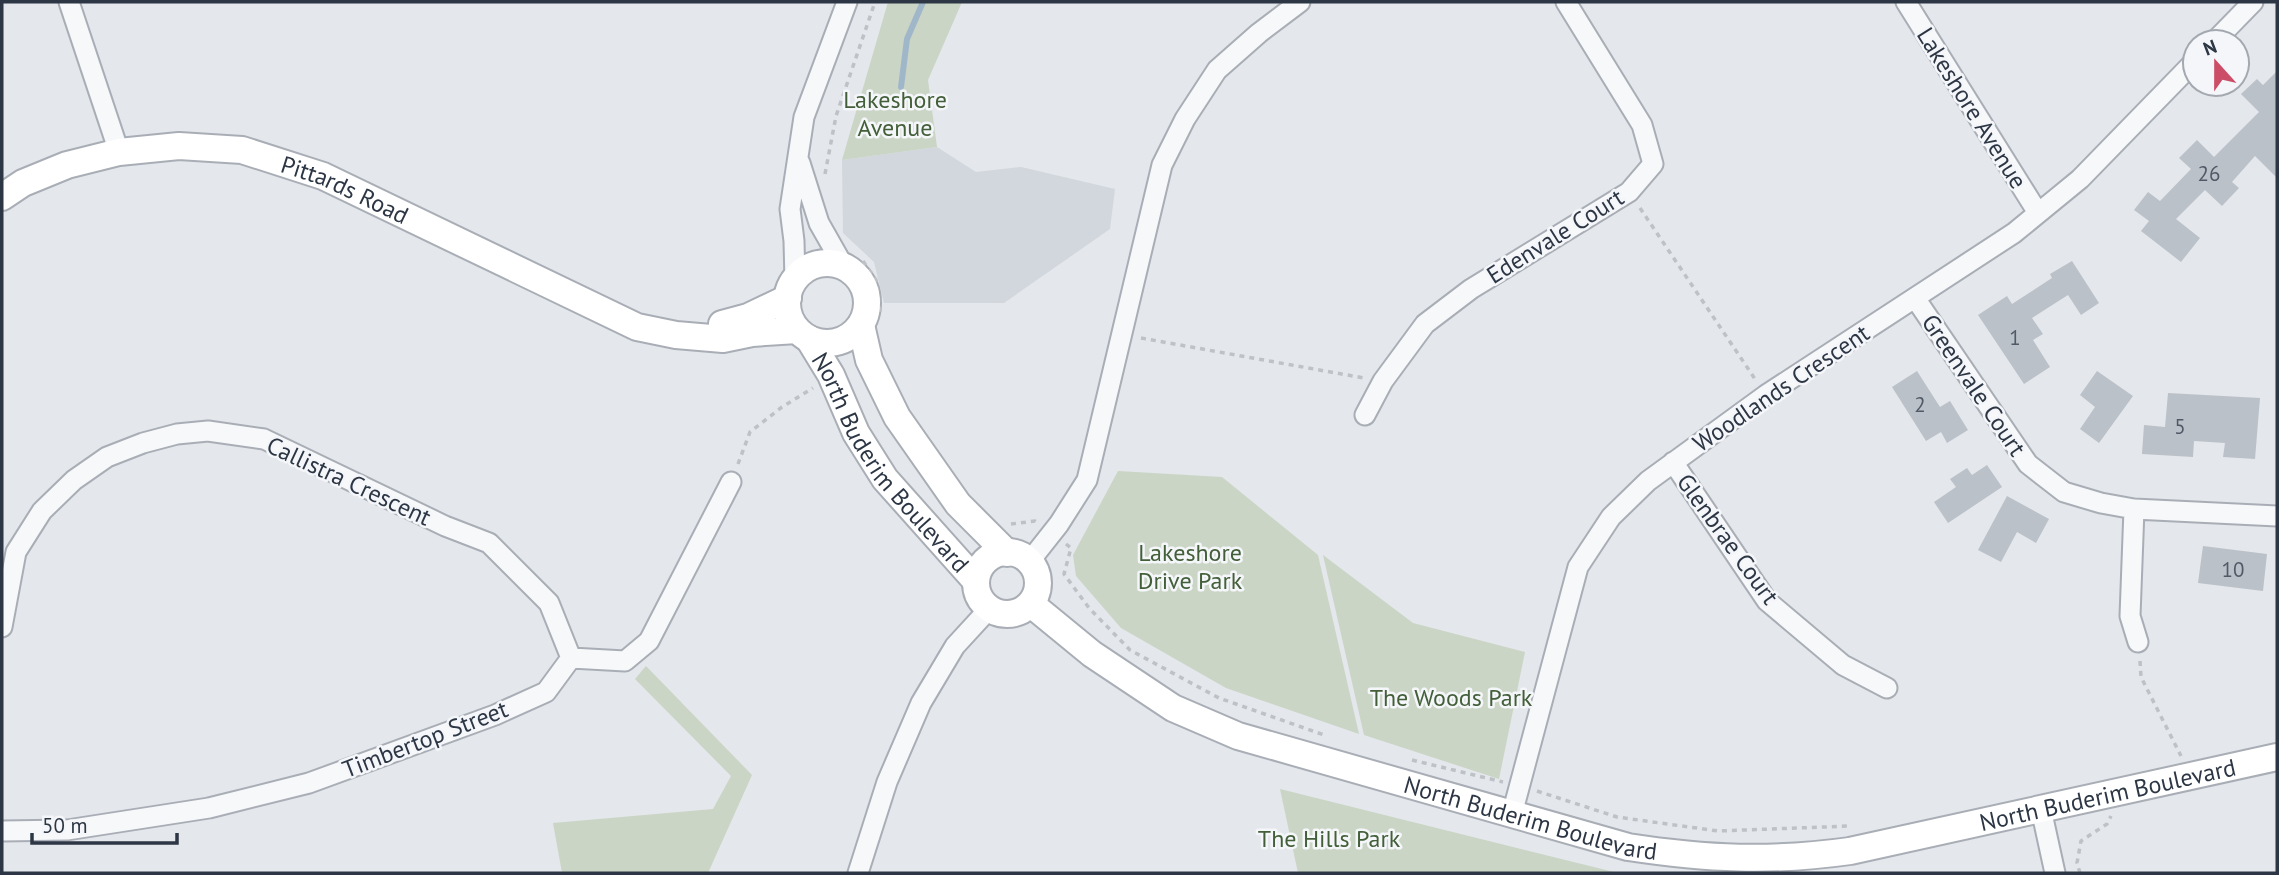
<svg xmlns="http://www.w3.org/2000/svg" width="2279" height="875" font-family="'PT Sans',sans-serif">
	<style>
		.built { fill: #d2d7dd }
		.green { fill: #cad5c5 }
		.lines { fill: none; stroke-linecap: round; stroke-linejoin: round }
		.stream { stroke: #a0b7ca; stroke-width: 6 }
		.building { fill: #bbc1c9 }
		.street-casing { stroke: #a9aeb6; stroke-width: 23 }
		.secondary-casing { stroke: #a9aeb6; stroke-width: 30 }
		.path { stroke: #bec2c7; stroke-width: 3.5; stroke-dasharray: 5 5; stroke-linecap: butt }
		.street { stroke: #f7f8fa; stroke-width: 19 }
		.secondary { stroke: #fff; stroke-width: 26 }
		.labels { text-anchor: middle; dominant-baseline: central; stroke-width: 5; stroke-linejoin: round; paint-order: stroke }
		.number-label { font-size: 21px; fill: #505965 }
		.park-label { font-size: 24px; fill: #435f39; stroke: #f4f6f9 }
		.street-label { font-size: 24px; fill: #2c3644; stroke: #f4f6f9 }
	</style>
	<rect width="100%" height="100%" fill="#e4e7eb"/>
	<path class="built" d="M937,147L976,172L1021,167L1115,189L1110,229L1004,303H884L874,262L843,233L842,160Z"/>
	<path class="green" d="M888,2H962L928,80L937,147L842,160Z
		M1118,471L1222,477L1318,555L1359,734L1226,688L1121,628L1076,576L1073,555Z
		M1323,555L1413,623L1525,652L1499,779L1364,735Z
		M646,666L752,775L708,873H562L553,823L713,809L731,776L635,679Z
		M1280,789L1618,873H1298Z"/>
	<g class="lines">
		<path class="stream" d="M901,87L907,39L923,2"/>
	</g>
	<path class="building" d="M2277,71V178L2255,156L2232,182L2239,188L2222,206L2205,190L2176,219L2200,238L2181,262L2141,231L2149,221L2134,210L2148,192L2160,201L2191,169L2179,158L2197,140L2214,157L2259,112L2241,94L2257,79L2263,85Z
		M2072,261L2099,303L2081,315L2068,295L2032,318L2043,334L2033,340L2050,367L2024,384L1978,315L2007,296L2012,304L2052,278L2050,274Z
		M1917,371L1940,407L1950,401L1968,430L1947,443L1941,432L1926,441L1892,387Z
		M2097,371L2133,396L2099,443L2080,429L2095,407L2080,395Z
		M2168,393L2260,398L2255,459L2223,457L2225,443L2194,441L2193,457L2142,454L2144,425L2165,427Z
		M1987,465L2002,487L1948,523L1934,502L1956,487L1950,479L1967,468L1972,475Z
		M2007,496L2049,519L2036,543L2017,532L2001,562L1978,550Z
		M2203,546L2267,554L2263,591L2198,583Z"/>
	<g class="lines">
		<defs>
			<path id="street" d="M69,2L119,152
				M1906,2L2038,213
				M2214,42L2253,2
				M800,163L819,223L844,267
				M795,281L794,241L790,209L804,117L847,2
				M1915,298L2028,464L2064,492L2101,503L2134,509L2277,516
				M1365,415L1383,381L1425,324L1471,289L1629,192L1653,164L1642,125L1566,2
				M1673,462L1767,601L1843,665L1887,688
				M2134,509L2130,616L2138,642
				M1029,562L1059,524L1087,480L1162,165L1185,119L1217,70L1259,33L1300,2
				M2,627L16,552L42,511L74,480L107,457L143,443L177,434L208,431L264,439L445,526L489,543L549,603L571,658
				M2041,809L2055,873
				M1512,814L1578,567L1611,517L1648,481L1766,395L2014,233L2080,179L2195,61
				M2,831L67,830L209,808L309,783L495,715L546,692L571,658L625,661L649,641L731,482
				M858,873L887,782L921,703L955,646L989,609"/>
			<g id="secondary">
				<path id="s1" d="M2,197L23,183L67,165L119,152L179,146L242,150L323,176L637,327L676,335L723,339L752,333L797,330"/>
				<circle cx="827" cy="303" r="40"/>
				<path d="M722,324L748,317L788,298"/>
				<path d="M861,325L869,360L897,417L958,504L1007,553"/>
				<path id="s2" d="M809,339L831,375L856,433L885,479L976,581"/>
				<circle cx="1007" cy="583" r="31"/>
				<path id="s3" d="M1031,604L1092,654L1173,708L1238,736L1628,847C1707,859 1771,862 1850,851L2277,757"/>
			</g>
		</defs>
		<use href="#street" class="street-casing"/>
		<use href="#secondary" class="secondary-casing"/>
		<path class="path" d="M825,174L836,116L875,2
			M1640,208L1755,379
			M863,261L876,280L880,312
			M1141,338L1364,378
			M738,464L750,432L782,407L813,388
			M1011,524L1035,521L1038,523
			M1066,544L1071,548L1064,574L1089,608L1130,650L1219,698L1327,736
			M2140,661L2141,677L2181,756
			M1412,760L1503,782
			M1537,791L1617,817L1718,831L1850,826
			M2080,873L2077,863L2081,841L2107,824L2111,816"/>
		<use href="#street" class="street"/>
		<use href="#secondary" class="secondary"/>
	</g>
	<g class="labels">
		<g class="number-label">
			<text x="2209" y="173">26</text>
			<text x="2015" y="337">1</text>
			<text x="1920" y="404">2</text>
			<text x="2180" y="426">5</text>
			<text x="2233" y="569">10</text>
		</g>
		<g class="park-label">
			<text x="895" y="99">Lakeshore<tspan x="895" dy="28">Avenue</tspan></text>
			<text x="1190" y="552">Lakeshore<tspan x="1190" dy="28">Drive Park</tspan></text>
			<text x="1451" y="697">The Woods Park</text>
			<text x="1329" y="838">The Hills Park</text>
		</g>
		<g class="street-label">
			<text transform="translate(1972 108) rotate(58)">Lakeshore Avenue</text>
			<text stroke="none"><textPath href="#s1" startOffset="360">Pittards Road</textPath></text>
			<text transform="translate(1555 236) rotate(-32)">Edenvale Court</text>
			<text transform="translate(1974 385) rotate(56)">Greenvale Court</text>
			<text transform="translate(1781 388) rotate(-34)">Woodlands Crescent</text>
			<text stroke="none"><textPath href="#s2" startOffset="149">North Buderim Boulevard</textPath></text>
			<text transform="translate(349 481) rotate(25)">Callistra Crescent</text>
			<text transform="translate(1728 539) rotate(54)">Glenbrae Court</text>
			<text transform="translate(425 739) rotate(-21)">Timbertop Street</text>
			<text stroke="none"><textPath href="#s3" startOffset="1139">North Buderim Boulevard</textPath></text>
			<text stroke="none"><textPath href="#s3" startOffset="551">North Buderim Boulevard</textPath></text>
		</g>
	</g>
	<rect width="2279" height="875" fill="none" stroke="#2c3644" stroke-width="7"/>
	<g transform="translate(2216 63) rotate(339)"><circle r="33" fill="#f4f6f9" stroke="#a4a9b1" stroke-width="2"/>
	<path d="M0-5L12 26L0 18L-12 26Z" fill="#cc4d68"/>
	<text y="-10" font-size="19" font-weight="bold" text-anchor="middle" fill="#2c3644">N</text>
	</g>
	<path d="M32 833v10h145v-10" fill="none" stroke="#2c3644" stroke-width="3.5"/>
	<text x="42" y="833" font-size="21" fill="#2c3644" stroke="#f4f6f9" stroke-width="5" paint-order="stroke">50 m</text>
</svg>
